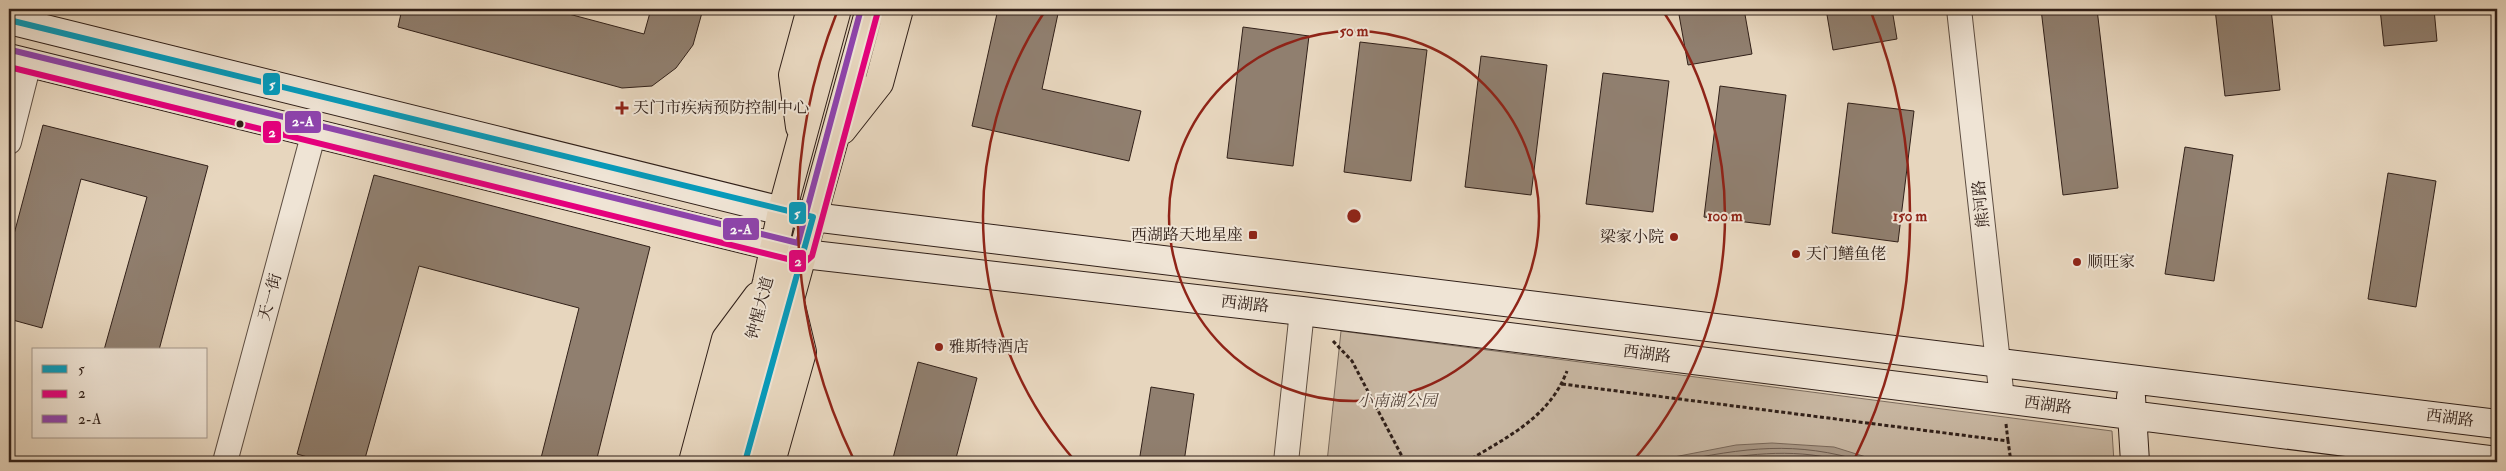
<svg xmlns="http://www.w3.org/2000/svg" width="2506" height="471" font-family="'IM FELL Double Pica','Noto Serif SC',serif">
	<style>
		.green { fill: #c8b7a2; stroke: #7c6c5e }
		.water { fill: #a99886; stroke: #79685a }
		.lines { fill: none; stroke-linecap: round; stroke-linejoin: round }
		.shore { stroke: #6d5c50; stroke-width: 1 }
		.building { fill: #907f6f; stroke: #312019 }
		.street-casing { stroke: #5e4e42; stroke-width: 26 }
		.secondary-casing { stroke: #312019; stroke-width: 30 }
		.highway-casing { stroke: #312019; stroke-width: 30 }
		.path { stroke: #312019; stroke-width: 3; stroke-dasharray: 4 2.5; stroke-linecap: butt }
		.street { stroke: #efe4d5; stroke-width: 24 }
		.secondary { stroke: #efe4d5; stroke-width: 28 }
		.highway { stroke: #e7d6be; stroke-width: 28 }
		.bus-1-casing { stroke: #efe4d5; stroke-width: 10 }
		.bus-2-casing { stroke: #efe4d5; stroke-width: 10 }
		.bus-3-casing { stroke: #efe4d5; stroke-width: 10 }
		.bus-1 { stroke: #059bbc; stroke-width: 6 }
		.bus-2 { stroke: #e5007d; stroke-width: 6 }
		.bus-3 { stroke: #8e44ad; stroke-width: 6 }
		.ring { fill: none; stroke: #8f2418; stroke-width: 2.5 }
		.poi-dot { fill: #8f2418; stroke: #efe4d5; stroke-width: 2 }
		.bus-dot { fill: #312019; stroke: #efe4d5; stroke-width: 2 }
		.labels { text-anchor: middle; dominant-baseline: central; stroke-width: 4; stroke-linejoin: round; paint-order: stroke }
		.poi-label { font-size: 16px; fill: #312019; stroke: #efe4d5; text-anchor: start }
		.street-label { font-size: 16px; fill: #312019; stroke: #efe4d5 }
		.park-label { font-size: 16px; font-style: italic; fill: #57463b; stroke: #efe4d5 }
		.centre { fill: #8f2418; stroke: #efe4d5; stroke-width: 2.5 }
		.ring-label { font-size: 15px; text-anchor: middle; font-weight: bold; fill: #8f2418; stroke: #efe4d5; stroke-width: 4; stroke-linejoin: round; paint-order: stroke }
		.line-badge { stroke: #efe4d5; stroke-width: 2 }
		.badge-label { font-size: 14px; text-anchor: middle; font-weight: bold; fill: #fff }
	</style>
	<rect width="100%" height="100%" fill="#e7d6be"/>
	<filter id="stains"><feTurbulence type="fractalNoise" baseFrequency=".004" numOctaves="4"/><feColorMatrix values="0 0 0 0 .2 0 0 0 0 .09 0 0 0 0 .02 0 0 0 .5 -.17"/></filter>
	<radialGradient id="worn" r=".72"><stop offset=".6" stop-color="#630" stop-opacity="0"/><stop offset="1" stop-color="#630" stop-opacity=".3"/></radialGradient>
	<path class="green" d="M1341,331L2112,431L2114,462H1327Z"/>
	<path class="water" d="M1772,443L1834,447L1882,462H1648L1736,445Z"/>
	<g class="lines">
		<path class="shore" d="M1674,462C1745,448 1795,440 1865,462
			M1705,462C1750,453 1801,448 1845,462"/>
	</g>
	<path class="building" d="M402,9H550L644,34L651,9H703L693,45L676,68L652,86L622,88L398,27Z
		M998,9H1059L1042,89L1141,111L1129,161L972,126Z
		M1678,9H1744L1752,54L1688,65Z
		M1826,9H1892L1897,39L1833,50Z
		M2041,9H2097L2118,188L2063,195Z
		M2215,9H2271L2280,90L2225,96Z
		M2380,9H2434L2437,41L2384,46Z
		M1243,27L1309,36L1293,166L1227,158Z
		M1360,42L1427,50L1411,181L1344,172Z
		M1481,56L1547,65L1531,195L1465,187Z
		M1603,73L1669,81L1653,212L1586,204Z
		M1720,86L1786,95L1770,225L1704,217Z
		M1848,103L1914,111L1898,242L1832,233Z
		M43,125L208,166L159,350H104L147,197L81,179L42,328L9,319V253Z
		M2185,147L2233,155L2214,281L2165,274Z
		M2388,173L2436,181L2416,307L2368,299Z
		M374,175L650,247L596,462H540L579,308L419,266L364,462H325L297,454Z
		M918,362L977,378L955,462H892Z
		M1151,387L1194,394L1184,462H1139Z"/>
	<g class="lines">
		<defs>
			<path id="street" d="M1959,9L2002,399
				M9,142L29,63
				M225,462L314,132
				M1286,462L1302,311"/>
			<path id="secondary" d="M9,20L782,211L813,217L2497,424
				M9,58L804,254L1302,311L2497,461
				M2131,397L2135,462"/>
			<path id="highway" d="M800,127L793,75L811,9
				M842,130L879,83L899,9
				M693,462L726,339L758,296
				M719,462L767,282L782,211L837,9
				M745,462L870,9
				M771,462L802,352L790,302"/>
		</defs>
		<use href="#street" class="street-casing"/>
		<use href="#secondary" class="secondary-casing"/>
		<use href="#highway" class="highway-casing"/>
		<path class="path" d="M1333,341L1352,361L1405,462
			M1562,384L2008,441L2011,462
			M2006,424L2008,441
			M1466,462C1507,437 1549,418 1567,371"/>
		<use href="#street" class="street"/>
		<use href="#secondary" class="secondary"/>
		<use href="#highway" class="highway"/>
		<defs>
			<path id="bus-1" d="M9,20L813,217L745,462"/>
			<path id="bus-2" d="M9,67L804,263L812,256L878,11"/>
			<path id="bus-3" d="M11,50L798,243L861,9"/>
		</defs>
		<use href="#bus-1" class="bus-1-casing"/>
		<use href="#bus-2" class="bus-2-casing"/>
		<use href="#bus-3" class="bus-3-casing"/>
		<use href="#bus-1" class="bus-1"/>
		<use href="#bus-2" class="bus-2"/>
		<use href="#bus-3" class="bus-3"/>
	</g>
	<g class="ring">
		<circle cx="1354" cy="216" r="185"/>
		<path d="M1076 462A371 371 0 0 1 1045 11M1663 11A371 371 0 0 1 1632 462"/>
		<path d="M854 460A556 556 0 0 1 837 12M1871 12A556 556 0 0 1 1854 460"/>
	</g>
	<g class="poi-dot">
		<path d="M619.5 100.5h5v5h5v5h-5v5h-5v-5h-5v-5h5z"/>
		<rect x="1248" y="230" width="10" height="10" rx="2.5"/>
		<circle cx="1674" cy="237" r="5"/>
		<circle cx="1796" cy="254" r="5"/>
		<circle cx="2077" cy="262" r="5"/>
		<circle cx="939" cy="347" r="5"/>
	</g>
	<circle class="bus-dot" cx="240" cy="124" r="4.5"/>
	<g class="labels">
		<g class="poi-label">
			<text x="633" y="108">天门市疾病预防控制中心</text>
			<text x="1243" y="235" text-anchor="end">西湖路天地星座</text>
			<text x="1664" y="237" text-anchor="end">梁家小院</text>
			<text x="1806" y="254">天门鳝鱼佬</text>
			<text x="2087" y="262">顺旺家</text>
			<text x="949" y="347">雅斯特酒店</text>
		</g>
		<g class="street-label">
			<text transform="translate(1981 204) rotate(-96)">熊河路</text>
			<text transform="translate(270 297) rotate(-75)">天一街</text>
			<text transform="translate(1245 304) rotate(6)">西湖路</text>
			<text transform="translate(760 308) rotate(-75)">钟惺大道</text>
			<text transform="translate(1647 354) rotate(7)">西湖路</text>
			<text transform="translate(2048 405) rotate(7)">西湖路</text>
			<text transform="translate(2450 418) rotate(7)">西湖路</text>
		</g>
		<g class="park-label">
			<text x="1397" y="401">小南湖公园</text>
		</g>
	</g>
	<circle cx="1354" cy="216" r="8" class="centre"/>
	<g class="ring-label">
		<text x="1354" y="36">50 m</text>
		<text x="1725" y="221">100 m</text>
		<text x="1910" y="221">150 m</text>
	</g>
	<g class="line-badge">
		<rect x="262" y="72" width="19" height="24" rx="5" fill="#059bbc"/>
		<rect x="284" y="110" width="38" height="24" rx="5" fill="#8e44ad"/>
		<rect x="262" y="120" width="20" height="24" rx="5" fill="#e5007d"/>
		<rect x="788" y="201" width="19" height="24" rx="5" fill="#059bbc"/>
		<rect x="722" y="217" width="38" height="24" rx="5" fill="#8e44ad"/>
		<rect x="788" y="249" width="19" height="24" rx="5" fill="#e5007d"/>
	</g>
	<g class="badge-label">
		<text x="272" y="89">5</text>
		<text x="303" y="126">2-A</text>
		<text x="272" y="137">2</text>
		<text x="797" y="218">5</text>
		<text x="741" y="234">2-A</text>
		<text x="798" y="266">2</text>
	</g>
	<rect width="2506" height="471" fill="none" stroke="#e7d6be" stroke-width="30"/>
	<rect x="10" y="10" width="2486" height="451" fill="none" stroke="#312019" stroke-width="2.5"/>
	<rect x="15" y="15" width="2476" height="441" fill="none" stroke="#312019"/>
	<rect x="32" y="348" width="175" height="90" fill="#efe4d5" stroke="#a3968a"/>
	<rect x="42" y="365" width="25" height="8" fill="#059bbc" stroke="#a3968a"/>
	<text x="78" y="374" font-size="15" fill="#312019">5</text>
	<rect x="42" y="390" width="25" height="8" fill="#e5007d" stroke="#a3968a"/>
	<text x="78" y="398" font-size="15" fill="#312019">2</text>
	<rect x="42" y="415" width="25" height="8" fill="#8e44ad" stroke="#a3968a"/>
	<text x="78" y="424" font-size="15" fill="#312019">2-A</text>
	<rect width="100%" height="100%" filter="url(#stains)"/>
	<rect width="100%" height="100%" fill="url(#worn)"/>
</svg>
